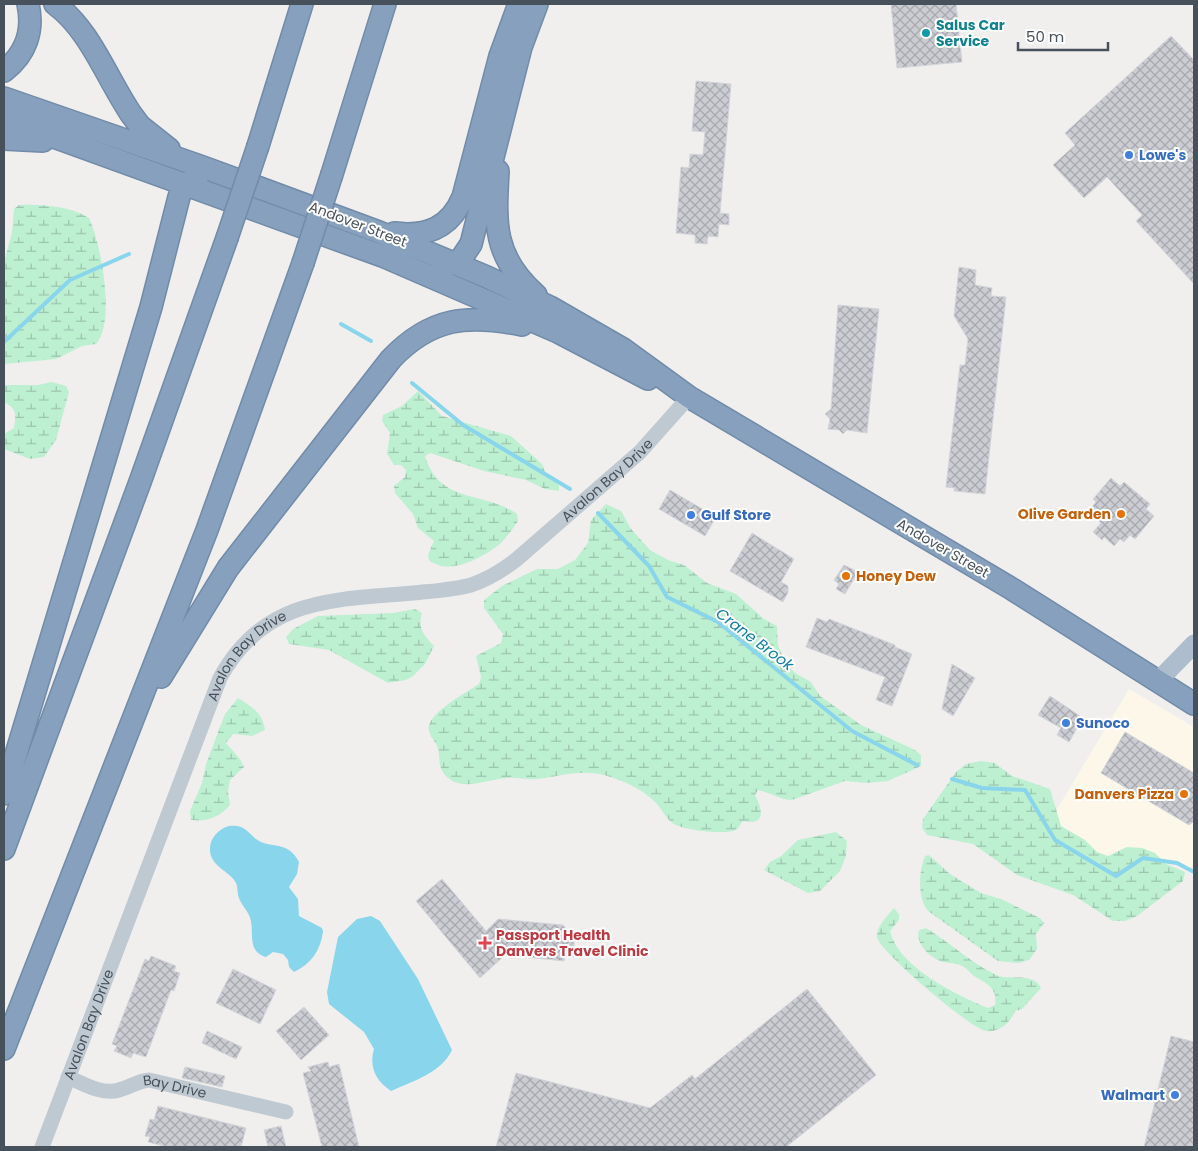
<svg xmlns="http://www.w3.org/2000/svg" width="1198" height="1151" font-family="Poppins,sans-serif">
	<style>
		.commercial { fill: #fcf7e8 }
		.wetland { fill: url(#wetland-marsh) }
		.water { fill: #89d5ec }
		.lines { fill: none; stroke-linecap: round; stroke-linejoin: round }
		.stream { stroke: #89d5ec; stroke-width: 4 }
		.building { fill: url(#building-cross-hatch); stroke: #d2d5da }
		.highway-casing { stroke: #718ba9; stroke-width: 24 }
		.minor { stroke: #bfc9d1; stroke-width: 15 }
		.major { stroke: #aebdce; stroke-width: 19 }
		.highway { stroke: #86a0be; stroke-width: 21 }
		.highway-bridge-casing { stroke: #718ba9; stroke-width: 24; stroke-linecap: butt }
		.highway-bridge { stroke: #86a0be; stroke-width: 21 }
		.culture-dot { fill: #0f9aa8; stroke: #fff; stroke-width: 2 }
		.shop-dot { fill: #3f7fe0; stroke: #fff; stroke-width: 2 }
		.food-dot { fill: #e8710a; stroke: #fff; stroke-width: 2 }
		.health-dot { fill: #e0444e; stroke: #fff; stroke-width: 2 }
		.labels { text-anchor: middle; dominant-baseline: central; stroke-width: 4; stroke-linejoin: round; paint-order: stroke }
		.culture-label { font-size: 14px; font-weight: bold; fill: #0d838f; stroke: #fff; text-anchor: start }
		.shop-label { font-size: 14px; font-weight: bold; fill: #366cbe; stroke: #fff; text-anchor: start }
		.street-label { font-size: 14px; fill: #47515c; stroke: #fff }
		.food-label { font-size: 14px; font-weight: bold; fill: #c56008; stroke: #fff; text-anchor: end }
		.health-label { font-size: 14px; font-weight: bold; fill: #be3a42; stroke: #fff; text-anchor: start }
		.water-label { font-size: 15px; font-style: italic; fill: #0c7fa2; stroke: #fff }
	</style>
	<defs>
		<pattern id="wetland-marsh" width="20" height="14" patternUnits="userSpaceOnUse" patternTransform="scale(1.25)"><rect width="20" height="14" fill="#bdefd1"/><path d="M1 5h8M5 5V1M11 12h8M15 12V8" fill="none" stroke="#9bc4ad"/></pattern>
		<pattern id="building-cross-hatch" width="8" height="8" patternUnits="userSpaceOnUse" patternTransform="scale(1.25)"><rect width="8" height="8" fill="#cbcdd3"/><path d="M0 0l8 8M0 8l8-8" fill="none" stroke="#a7a9ae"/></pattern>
	</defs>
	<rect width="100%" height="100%" fill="#f1efee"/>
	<path class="commercial" d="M1129,689L1194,727V864L1189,869L1177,863L1143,858L1116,876L1047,826Z"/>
	<path class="wetland" d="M19,205C39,204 71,206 89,218C101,243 116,322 96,344L82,346L56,359L4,364V262L12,232L14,209Z
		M52,382L66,386L69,392L56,440L44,457L30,459L4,449V434L14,428C16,415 17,408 4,402V385H38Z
		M418,391L442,416L511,436L542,464L547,477L559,485V491L545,489L526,480L484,471L430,453L425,456C440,505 483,490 517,514L518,521C513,528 508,536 501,543C484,557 449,577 429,560L428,555L434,541L418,528L413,514L395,493L394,486L405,477L406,470L401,465H394L387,454L390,433L382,421L383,415L402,406Z
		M606,504L621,511L631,529L650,550L668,560L684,565L707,583L736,594L764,619L777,626L778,645L785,662L795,673L811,682L820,696L861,725L915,750L921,755V766L888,781L867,783L845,781L792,800C780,800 769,792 758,790L755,795C762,808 767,826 744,821C740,823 740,827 737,829C729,836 683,830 674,824C667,820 662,810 657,804C643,789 624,781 604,775C581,769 560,776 537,779C527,780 517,777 507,778C487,779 461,793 445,775C436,765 442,754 436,744C434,740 430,735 429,731C424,715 467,692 479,684L481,677L476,656L501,643L503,634L484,608V600L502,586L537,569H558L575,560L588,543L591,520Z
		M415,609L422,613C417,629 425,636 434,646L425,664L413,676L406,680L388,683L329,650L289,644L286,637L293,629L318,616L393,613Z
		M238,698C251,706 263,713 265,730L252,736L233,734L226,743L240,759L244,767L230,780L228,791L230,805C220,817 207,822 191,820L190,811L202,783L206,764L225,714Z
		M981,761L995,763L1012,776L1050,789L1061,826L1085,840L1097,852L1108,856L1127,847L1142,848L1155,853L1166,864L1185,872L1183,881L1137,916L1125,921H1113L1073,895L1017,875L973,844L927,835L922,828L923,819L956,772L966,764Z
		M836,832L847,841L846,856L840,871L820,891L808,893L764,870L770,862L781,856L798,840Z
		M929,855L950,874L981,893L1001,899L1040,918L1044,923L1036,934L1037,949L1029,960L1019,963L998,961L928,911C917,899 919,870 925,856Z
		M894,908L899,914V920L890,931C898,967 957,995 988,1008L995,1005C998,988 987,984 974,976C970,973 967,968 962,966C957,963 949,963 943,962C930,958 915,944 919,930L926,928C949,942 971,963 996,975C1011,981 1034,972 1041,988L1022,1009L1015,1011C1011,1022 999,1033 986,1031C971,1029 878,950 877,937C876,927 888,915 894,908Z"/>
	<path class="water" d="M229,826C243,824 247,831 256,839C271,850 287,839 299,862L297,874L289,887L298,899L299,916L322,928L323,931C321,950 311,964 294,972L289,967L288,960L283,954L273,952L266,957C245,951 256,930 249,915C246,909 241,904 239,898C237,893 238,887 236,883C230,871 211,867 210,851C209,839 218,829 229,826Z
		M371,916L380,921L418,979L452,1050C441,1073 413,1081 391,1091C375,1081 369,1066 374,1049L364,1032L329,1004L327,992L338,937L357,919Z"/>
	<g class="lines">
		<path class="stream" d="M341,324L371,341
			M4,342L70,280L129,254
			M412,383L463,425L570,489
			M598,513L649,566L667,597L718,622L852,731L917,765
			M952,779L982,788L1025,790L1055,840L1116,876L1143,858L1177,863L1194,872"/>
	</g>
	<path class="building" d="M891,4H956L962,62L897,68Z
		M1171,36L1194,60V284L1136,221L1142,215L1107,177L1084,198L1053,165L1075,145L1065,133Z
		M696,81L731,84L720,213L729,214V225L719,224L718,237L708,236L707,244L695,243V235L676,233L681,167L689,168L690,154L703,155L705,132L692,131Z
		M959,267L976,270L975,285L992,288L991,296L1006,297L985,494L954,491L955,488L946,487L960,365H965L968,339L954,316Z
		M838,305L879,309L867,433L847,430L843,434L839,430L828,429L830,419L825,414L831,409Z
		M1111,478L1120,486L1124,482L1150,504L1146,509L1154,516L1135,539L1130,535L1124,542L1120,539L1114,546L1104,537L1102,540L1093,532L1101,523L1088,512L1096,502L1093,499Z
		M670,490L716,517L705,536L659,509Z
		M752,533L794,559L781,582L788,586V592L783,602L730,571Z
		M844,565L858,572L845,594L836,589L839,584L834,580Z
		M817,618L827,622L829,619L895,645V647L912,654L892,706L876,700L885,677L806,647Z
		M952,664L975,678L953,716L942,709Z
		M1050,696L1083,718L1069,742L1057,735L1061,728L1038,715Z
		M1125,732L1194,773V821L1189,825L1101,773Z
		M442,879L486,931L498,919L563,925L574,938V957L565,956L564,961L505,955L480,978L416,901Z
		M151,956L176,966L174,971L180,973L174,991L171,990L146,1057L133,1053L131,1058L114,1051L117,1046L112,1044L145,959L149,961Z
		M233,969L276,990L260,1024L216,1003Z
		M807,989L876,1075L786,1147H496L516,1073L650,1108L692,1075L695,1079Z
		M304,1007L329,1035L301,1060L276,1031Z
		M207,1031L242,1047L236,1059L202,1043Z
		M1171,1036L1194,1042V1147H1144Z
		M328,1062L329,1067L339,1064L359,1147H322L303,1073L311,1071L308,1067Z
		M185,1067L225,1076L222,1087L182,1078Z
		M158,1106L246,1128L241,1147H168L148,1142L150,1137L145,1136L150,1119L154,1120Z
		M281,1126L286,1147H268L264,1130Z"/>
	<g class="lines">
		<defs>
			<path id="highway" d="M55,4C91,31 106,77 131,114L140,126L169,149
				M4,71C26,54 34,31 28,4
				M4,98L200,166L379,232L487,277L550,307L623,349L689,397L1012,589L1194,704
				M4,119L385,257L558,332L648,379
				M4,139L43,141
				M258,146L302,4
				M498,171C495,224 493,257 536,295
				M332,174L385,4
				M394,233C427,237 450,228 463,197L500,56L519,4
				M443,267L461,259L471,244L521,47L537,4
				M161,677L228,568L391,359C431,317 468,314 522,325
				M4,794L151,307L179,197L184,184L197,179
				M4,849L140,482L227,238
				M4,1049L207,530L303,263"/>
		</defs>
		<use href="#highway" class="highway-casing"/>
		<g class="minor">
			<path id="s1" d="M68,1077C84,1084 102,1095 119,1090C130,1087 138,1081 149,1080L286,1112"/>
			<path id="s2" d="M42,1147L220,678C264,597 334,600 414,593C433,591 453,590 471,585C488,579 503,570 517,559L640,452L689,397"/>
		</g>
		<path class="major" d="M1158,681L1194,644"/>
		<use href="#highway" class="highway"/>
		<defs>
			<path id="highway-bridge" d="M227,238L258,146
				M303,263L332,174"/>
		</defs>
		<use href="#highway-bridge" class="highway-bridge-casing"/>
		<use href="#highway-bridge" class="highway-bridge"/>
	</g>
	<circle class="culture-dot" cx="926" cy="33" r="5"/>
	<g class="shop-dot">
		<circle cx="1129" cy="155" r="5"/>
		<circle cx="691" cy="515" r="5"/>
		<circle cx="1066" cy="723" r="5"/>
		<circle cx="1175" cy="1095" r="5"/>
	</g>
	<g class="food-dot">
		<circle cx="1121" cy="514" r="5"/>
		<circle cx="846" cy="576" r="5"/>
		<circle cx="1184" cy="794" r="5"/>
	</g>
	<path class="health-dot" d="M482.5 935.5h5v5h5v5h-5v5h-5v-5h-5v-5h5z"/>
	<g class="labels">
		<g class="culture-label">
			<text x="936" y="25">Salus Car<tspan x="936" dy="16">Service</tspan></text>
		</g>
		<g class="shop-label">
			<text x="1139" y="155">Lowe's</text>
			<text x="701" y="515">Gulf Store</text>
			<text x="1076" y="723">Sunoco</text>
			<text x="1165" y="1095" text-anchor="end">Walmart</text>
		</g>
		<g class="street-label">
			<text transform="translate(358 224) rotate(21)">Andover Street</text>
			<text stroke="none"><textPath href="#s2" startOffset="956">Avalon Bay Drive</textPath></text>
			<text transform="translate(943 548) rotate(30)">Andover Street</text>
			<text stroke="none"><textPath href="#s2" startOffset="536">Avalon Bay Drive</textPath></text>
			<text stroke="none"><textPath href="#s2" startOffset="131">Avalon Bay Drive</textPath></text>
			<text stroke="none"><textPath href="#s1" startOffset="112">Bay Drive</textPath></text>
		</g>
		<g class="food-label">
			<text x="1111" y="514">Olive Garden</text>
			<text x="856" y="576" text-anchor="start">Honey Dew</text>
			<text x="1174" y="794">Danvers Pizza</text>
		</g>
		<g class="health-label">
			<text x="496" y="935">Passport Health<tspan x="496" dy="16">Danvers Travel Clinic</tspan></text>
		</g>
		<g class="water-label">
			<text transform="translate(755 639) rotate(37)">Crane Brook</text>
		</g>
	</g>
	<rect width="1198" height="1151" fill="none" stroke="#47515c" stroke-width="10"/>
	<path d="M1018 42v8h90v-8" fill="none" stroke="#47515c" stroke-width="2.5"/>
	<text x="1026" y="42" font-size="15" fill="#47515c" stroke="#ffffff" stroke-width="4" paint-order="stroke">50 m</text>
</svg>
